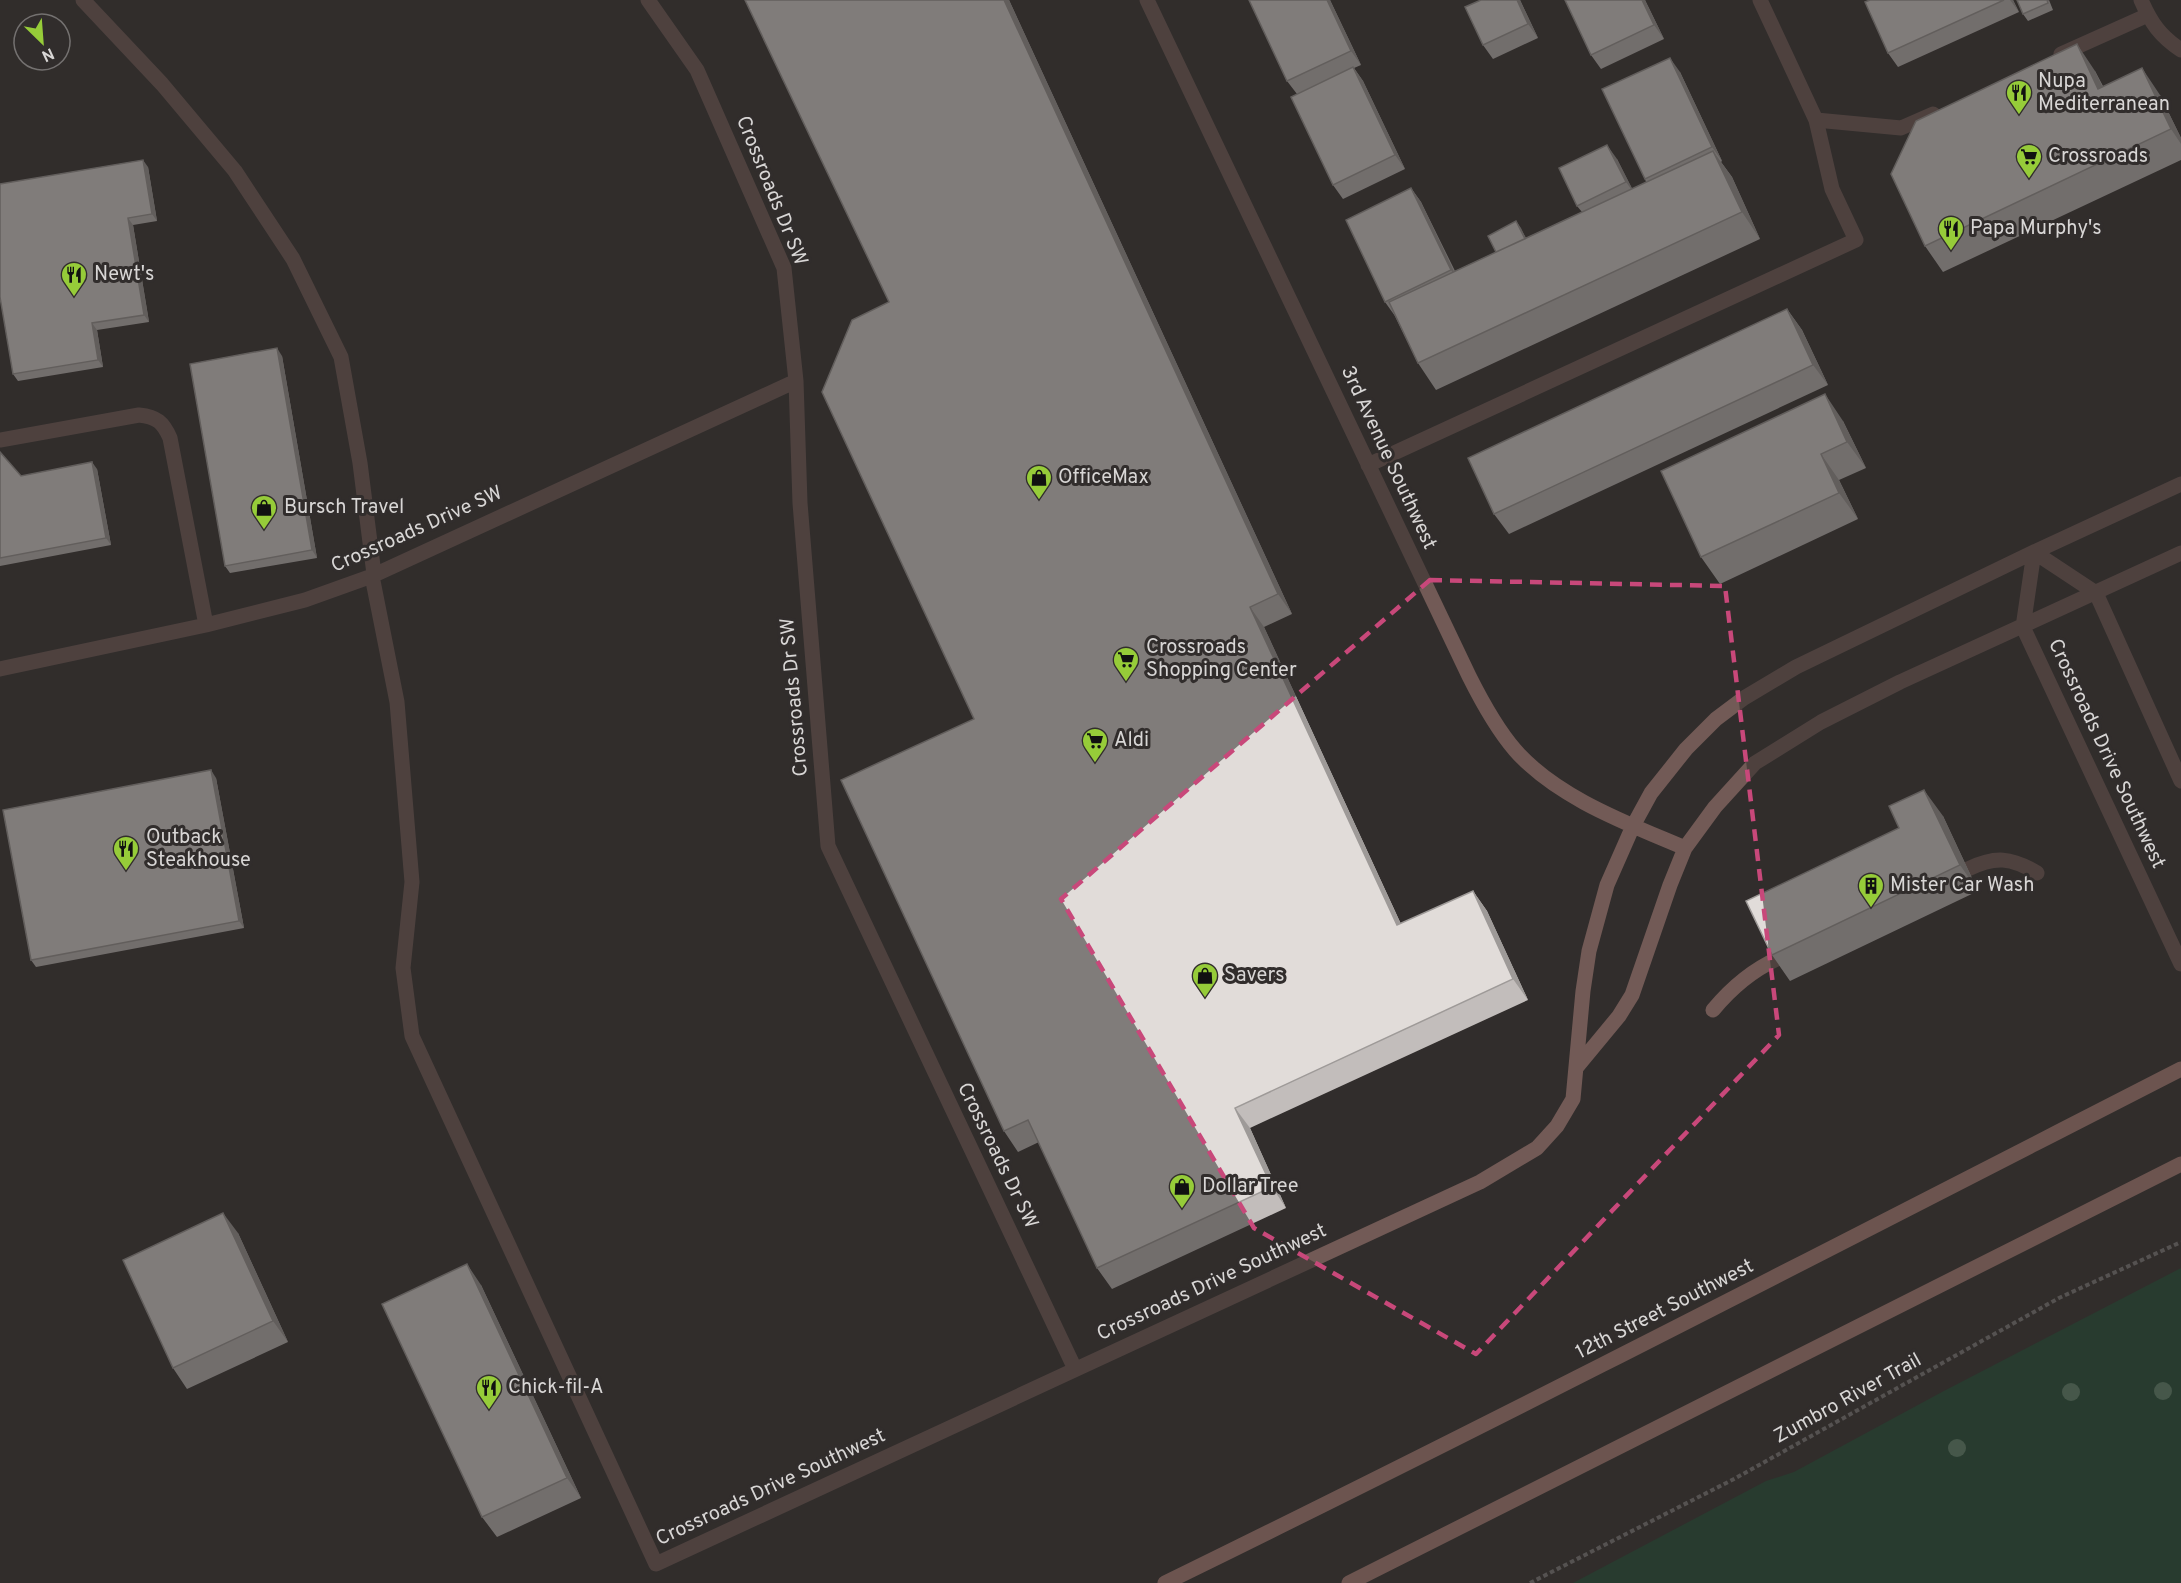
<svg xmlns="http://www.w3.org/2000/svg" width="2181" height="1583" font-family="Overpass,sans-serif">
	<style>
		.green { fill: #1d4d33 }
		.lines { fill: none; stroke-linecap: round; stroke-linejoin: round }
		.path { stroke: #827f7e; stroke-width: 4; stroke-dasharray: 4.5 3; stroke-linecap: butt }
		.minor { stroke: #725a56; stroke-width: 15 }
		.major { stroke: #b4847b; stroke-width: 15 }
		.tree { fill: #608970 }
		.wall { fill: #c2bdbb }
		.shaded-wall { fill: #9e9a98 }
		.building { fill: #e1dcd9; stroke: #9e9a98; stroke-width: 1.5 }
		.marked { fill: none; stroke: #c8487a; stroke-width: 4.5; stroke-dasharray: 12 8; stroke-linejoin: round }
		.labels { text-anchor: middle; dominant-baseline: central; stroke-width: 6; stroke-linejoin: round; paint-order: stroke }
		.poi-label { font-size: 20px; fill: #d8d6d5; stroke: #312d2c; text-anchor: start }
		.street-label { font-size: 20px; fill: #d8d6d5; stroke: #312d2c }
	</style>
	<rect width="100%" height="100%" fill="#312d2c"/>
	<path class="green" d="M2181,1268V1583H1573L1766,1481L1794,1472L1942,1392Z"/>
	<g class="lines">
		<path class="path" d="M1530,1583L1734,1479L2059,1298L2181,1242"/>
		<path class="minor" d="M83,0L162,84L235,171L293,259L341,357L360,463L374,574L372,576L397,702L412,882L403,968L412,1036L656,1564L1480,1182L1537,1148L1557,1126L1573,1099L1583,991L1589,951L1607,885L1633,826L1651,793L1686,749L1716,719L1744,698L1796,667L2034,552L2181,484
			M648,0L697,70L784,268L796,381L800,503L828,846L1075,1369
			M1147,0L1469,676C1482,702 1496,728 1515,750C1557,798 1629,824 1685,848
			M2141,0C2151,23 2160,36 2181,50
			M2061,54L2148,15
			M1816,120L1901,128L1933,114
			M0,440L139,415C157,417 163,422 170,438L206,625
			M1368,465L1856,240L1832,189L1816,120L1760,0
			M2034,552L2023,627L2181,964
			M2034,552L2096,593L2181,781
			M0,669L206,625L305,600L372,576L796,381
			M1968,869C1995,856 2011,857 2037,873
			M1713,1010C1732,987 1752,970 1779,958
			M1576,1068L1619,1016L1632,995L1670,885L1685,848L1715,807L1755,763L1821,722L1900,682L2181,553"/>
		<path class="major" d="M1165,1583C1506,1416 1843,1242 2181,1069
			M1349,1583L2181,1164"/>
	</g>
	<g class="tree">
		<circle cx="2163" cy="1391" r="9"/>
		<circle cx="2071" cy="1392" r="9"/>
		<circle cx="1957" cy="1448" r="9"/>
	</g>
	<path class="wall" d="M1009,0L1292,614L1264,627L1401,924L1473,891L1487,911L1528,1000L1250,1128L1286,1208L1112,1289L1097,1268L1039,1142L1018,1152L1004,1131L974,719L889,302Z
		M1330,0L1361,65L1354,68L1363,81L1405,169L1343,199L1333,185L1297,94L1287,81Z
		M1520,0L1538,38L1493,59L1483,45Z
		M1565,0H1645L1664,39L1601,69L1591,55Z
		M1870,0H2013L2019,12L1898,67L1888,53Z
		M2049,0L2053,10L2028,21L2023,14Z
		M2095,71L2103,86L2160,95L2181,138V160L1943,272L1925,246Z
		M1680,72L1722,161L1721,162L1732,177L1760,239L1436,390L1418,363L1395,316L1385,302L1411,188L1421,202L1455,271L1496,252L1516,221L1526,238L1582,212L1577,206L1617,159L1632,189L1646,182L1645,179Z
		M148,167L157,221L133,225L149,322L97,330L103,367L18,381L13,374Z
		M1787,309L1802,330L1828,385L1509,534L1494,514Z
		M282,356L317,558L230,573L225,566Z
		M1843,421L1866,468L1839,480L1858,519L1720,584L1701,557Z
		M0,452L21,476L97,469L111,545L0,566Z
		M216,778L244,928L36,967L31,960Z
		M1943,816L1978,891L1790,981L1772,955Z
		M238,1233L288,1342L187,1389L173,1368Z
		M481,1285L581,1498L497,1537L482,1517Z"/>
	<path class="shaded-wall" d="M1004,0H1009L1292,614L1278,594Z
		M1327,0H1330L1361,65L1351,51Z
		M1517,0H1520L1538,38L1528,24Z
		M1642,0H1645L1664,39L1654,25Z
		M2010,0H2013L2019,12Z
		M2077,44L2095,71L2116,115L2098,89Z
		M1670,58L1680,72L1722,161L1712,147Z
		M1353,67L1363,81L1405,169L1395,155Z
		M2142,68L2160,95L2181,138V144L2171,129Z
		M1607,145L1617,159L1636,196L1626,182Z
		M1713,151L1732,177L1760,239L1742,212Z
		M143,160L148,167L157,221L152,214Z
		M1411,188L1421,202L1460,284L1451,270Z
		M128,218L133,225L149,322L144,315Z
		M1516,221L1521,228L1532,251L1527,244Z
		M1787,309L1802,330L1828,385L1813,365Z
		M92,323L97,330L103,367L98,360Z
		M277,348L282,356L317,558L312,550Z
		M1825,394L1843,421L1866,468L1847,442Z
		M1821,454L1839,480L1858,519L1839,493Z
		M92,462L97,469L111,545L106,538Z
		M1250,607L1264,627L1411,946L1397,925Z
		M211,770L216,778L244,928L239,921Z
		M1924,790L1943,816L1978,891L1960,865Z
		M1473,891L1487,911L1528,1000L1513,979Z
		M1235,1108L1250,1128L1286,1208L1272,1187Z
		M223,1213L238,1233L288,1342L273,1321Z
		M467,1264L481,1285L581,1498L567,1478Z"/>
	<path class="building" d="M745,0H1004L1278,594L1250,607L1397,925L1473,891L1513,979L1235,1108L1272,1187L1097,1268L1028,1120L1004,1131L841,780L974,719L822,392L852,320L889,302Z
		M1249,0H1327L1351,51L1287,81Z
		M1481,0H1517L1528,24L1483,45L1465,7Z
		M1565,0H1642L1654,25L1591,55Z
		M1870,0H2004L1888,53L1865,2Z
		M2017,0H2047L2048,3L2023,14Z
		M2077,44L2098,89L2142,68L2171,129L1925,246L1891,174L1916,121Z
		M1670,58L1712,147L1645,179L1602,89Z
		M1353,67L1395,155L1333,185L1291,97Z
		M1607,145L1626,182L1577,206L1559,168Z
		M1713,151L1742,212L1418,363L1389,302Z
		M143,160L152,214L128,218L144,315L92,323L98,360L13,374L0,297V184Z
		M1411,188L1451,270L1385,302L1346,220Z
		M1516,221L1525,239L1496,252L1488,236Z
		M1787,309L1813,365L1494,514L1468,458Z
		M277,348L312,550L225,566L190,364Z
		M1825,394L1847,442L1821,454L1839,493L1701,557L1661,471Z
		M0,452L21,476L92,462L106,538L0,558Z
		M211,770L239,921L31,960L3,810Z
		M1924,790L1960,865L1772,955L1746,901L1899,828L1889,806Z
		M223,1213L273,1321L173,1368L123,1260Z
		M467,1264L567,1478L482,1517L382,1304Z"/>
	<path d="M0 0H2181V1583H0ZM1430,580L1725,586L1779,1035L1476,1354L1254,1228L1061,899Z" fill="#312d2c" fill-opacity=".55" fill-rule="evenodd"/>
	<path class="marked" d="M1430,580L1725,586L1779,1035L1476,1354L1254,1228L1061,899Z"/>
	<defs>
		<symbol id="restaurant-pin" viewBox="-11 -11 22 30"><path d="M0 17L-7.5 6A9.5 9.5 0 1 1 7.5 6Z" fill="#96cc39" stroke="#312d2c"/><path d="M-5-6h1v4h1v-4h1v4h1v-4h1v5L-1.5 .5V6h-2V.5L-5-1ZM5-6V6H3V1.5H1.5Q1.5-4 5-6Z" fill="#111"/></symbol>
		<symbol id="supermarket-pin" viewBox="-11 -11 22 30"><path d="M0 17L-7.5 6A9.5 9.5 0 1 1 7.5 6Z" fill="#96cc39" stroke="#312d2c"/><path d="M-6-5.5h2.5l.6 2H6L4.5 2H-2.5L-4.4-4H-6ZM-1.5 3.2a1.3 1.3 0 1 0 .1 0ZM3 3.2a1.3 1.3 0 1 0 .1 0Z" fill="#111"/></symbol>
		<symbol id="shop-pin" viewBox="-11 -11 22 30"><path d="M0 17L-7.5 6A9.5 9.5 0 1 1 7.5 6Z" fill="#96cc39" stroke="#312d2c"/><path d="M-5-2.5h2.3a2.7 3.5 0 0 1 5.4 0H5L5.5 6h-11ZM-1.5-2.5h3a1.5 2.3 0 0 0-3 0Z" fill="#111"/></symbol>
		<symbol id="building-pin" viewBox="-11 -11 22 30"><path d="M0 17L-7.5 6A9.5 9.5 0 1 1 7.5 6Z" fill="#96cc39" stroke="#312d2c"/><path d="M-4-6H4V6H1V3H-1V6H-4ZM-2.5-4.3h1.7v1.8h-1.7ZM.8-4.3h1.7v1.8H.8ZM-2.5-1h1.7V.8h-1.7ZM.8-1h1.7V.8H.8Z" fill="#111"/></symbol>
	</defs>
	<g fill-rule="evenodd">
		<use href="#restaurant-pin" x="2004" y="78" width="30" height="40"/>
		<use href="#supermarket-pin" x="2014" y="142" width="30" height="40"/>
		<use href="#restaurant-pin" x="1936" y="214" width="30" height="40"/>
		<use href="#restaurant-pin" x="59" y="260" width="30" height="40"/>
		<use href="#shop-pin" x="1024" y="463" width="30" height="40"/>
		<use href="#shop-pin" x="249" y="493" width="30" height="40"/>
		<use href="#supermarket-pin" x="1111" y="645" width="30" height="40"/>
		<use href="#supermarket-pin" x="1080" y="726" width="30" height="40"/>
		<use href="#restaurant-pin" x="111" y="834" width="30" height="40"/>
		<use href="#building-pin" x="1856" y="871" width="30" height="40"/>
		<use href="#shop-pin" x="1190" y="961" width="30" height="40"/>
		<use href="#shop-pin" x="1167" y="1172" width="30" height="40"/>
		<use href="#restaurant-pin" x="474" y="1373" width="30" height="40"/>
	</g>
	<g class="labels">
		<g class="poi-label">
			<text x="2038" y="82">Nupa<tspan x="2038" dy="23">Mediterranean</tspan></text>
			<text x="2048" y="157">Crossroads</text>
			<text x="1970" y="229">Papa Murphy's</text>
			<text x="94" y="275">Newt's</text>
			<text x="1058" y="478">OfficeMax</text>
			<text x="284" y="508">Bursch Travel</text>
			<text x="1146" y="648">Crossroads<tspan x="1146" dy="23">Shopping Center</tspan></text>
			<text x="1114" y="741">Aldi</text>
			<text x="146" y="838">Outback<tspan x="146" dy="23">Steakhouse</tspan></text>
			<text x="1890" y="886">Mister Car Wash</text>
			<text x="1224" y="976">Savers</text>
			<text x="1202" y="1187">Dollar Tree</text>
			<text x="508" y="1388">Chick-fil-A</text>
		</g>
		<g class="street-label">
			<text transform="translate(771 191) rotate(68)">Crossroads Dr SW</text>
			<text transform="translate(1388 458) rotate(65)">3rd Avenue Southwest</text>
			<text transform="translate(417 530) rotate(-24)">Crossroads Drive SW</text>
			<text transform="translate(795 697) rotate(-95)">Crossroads Dr SW</text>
			<text transform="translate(2106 754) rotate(65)">Crossroads Drive Southwest</text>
			<text transform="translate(997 1156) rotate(64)">Crossroads Dr SW</text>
			<text transform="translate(1212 1283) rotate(-25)">Crossroads Drive Southwest</text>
			<text transform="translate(1665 1310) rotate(-27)">12th Street Southwest</text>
			<text transform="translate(1848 1399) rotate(-29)">Zumbro River Trail</text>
			<text transform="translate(771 1488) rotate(-25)">Crossroads Drive Southwest</text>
		</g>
	</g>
	<g transform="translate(42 42) rotate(155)"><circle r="28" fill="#312d2c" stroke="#747170" stroke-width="1.5"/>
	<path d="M0-4.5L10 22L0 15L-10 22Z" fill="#96cc39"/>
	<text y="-9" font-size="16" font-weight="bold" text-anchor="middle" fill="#d8d6d5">N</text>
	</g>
</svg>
